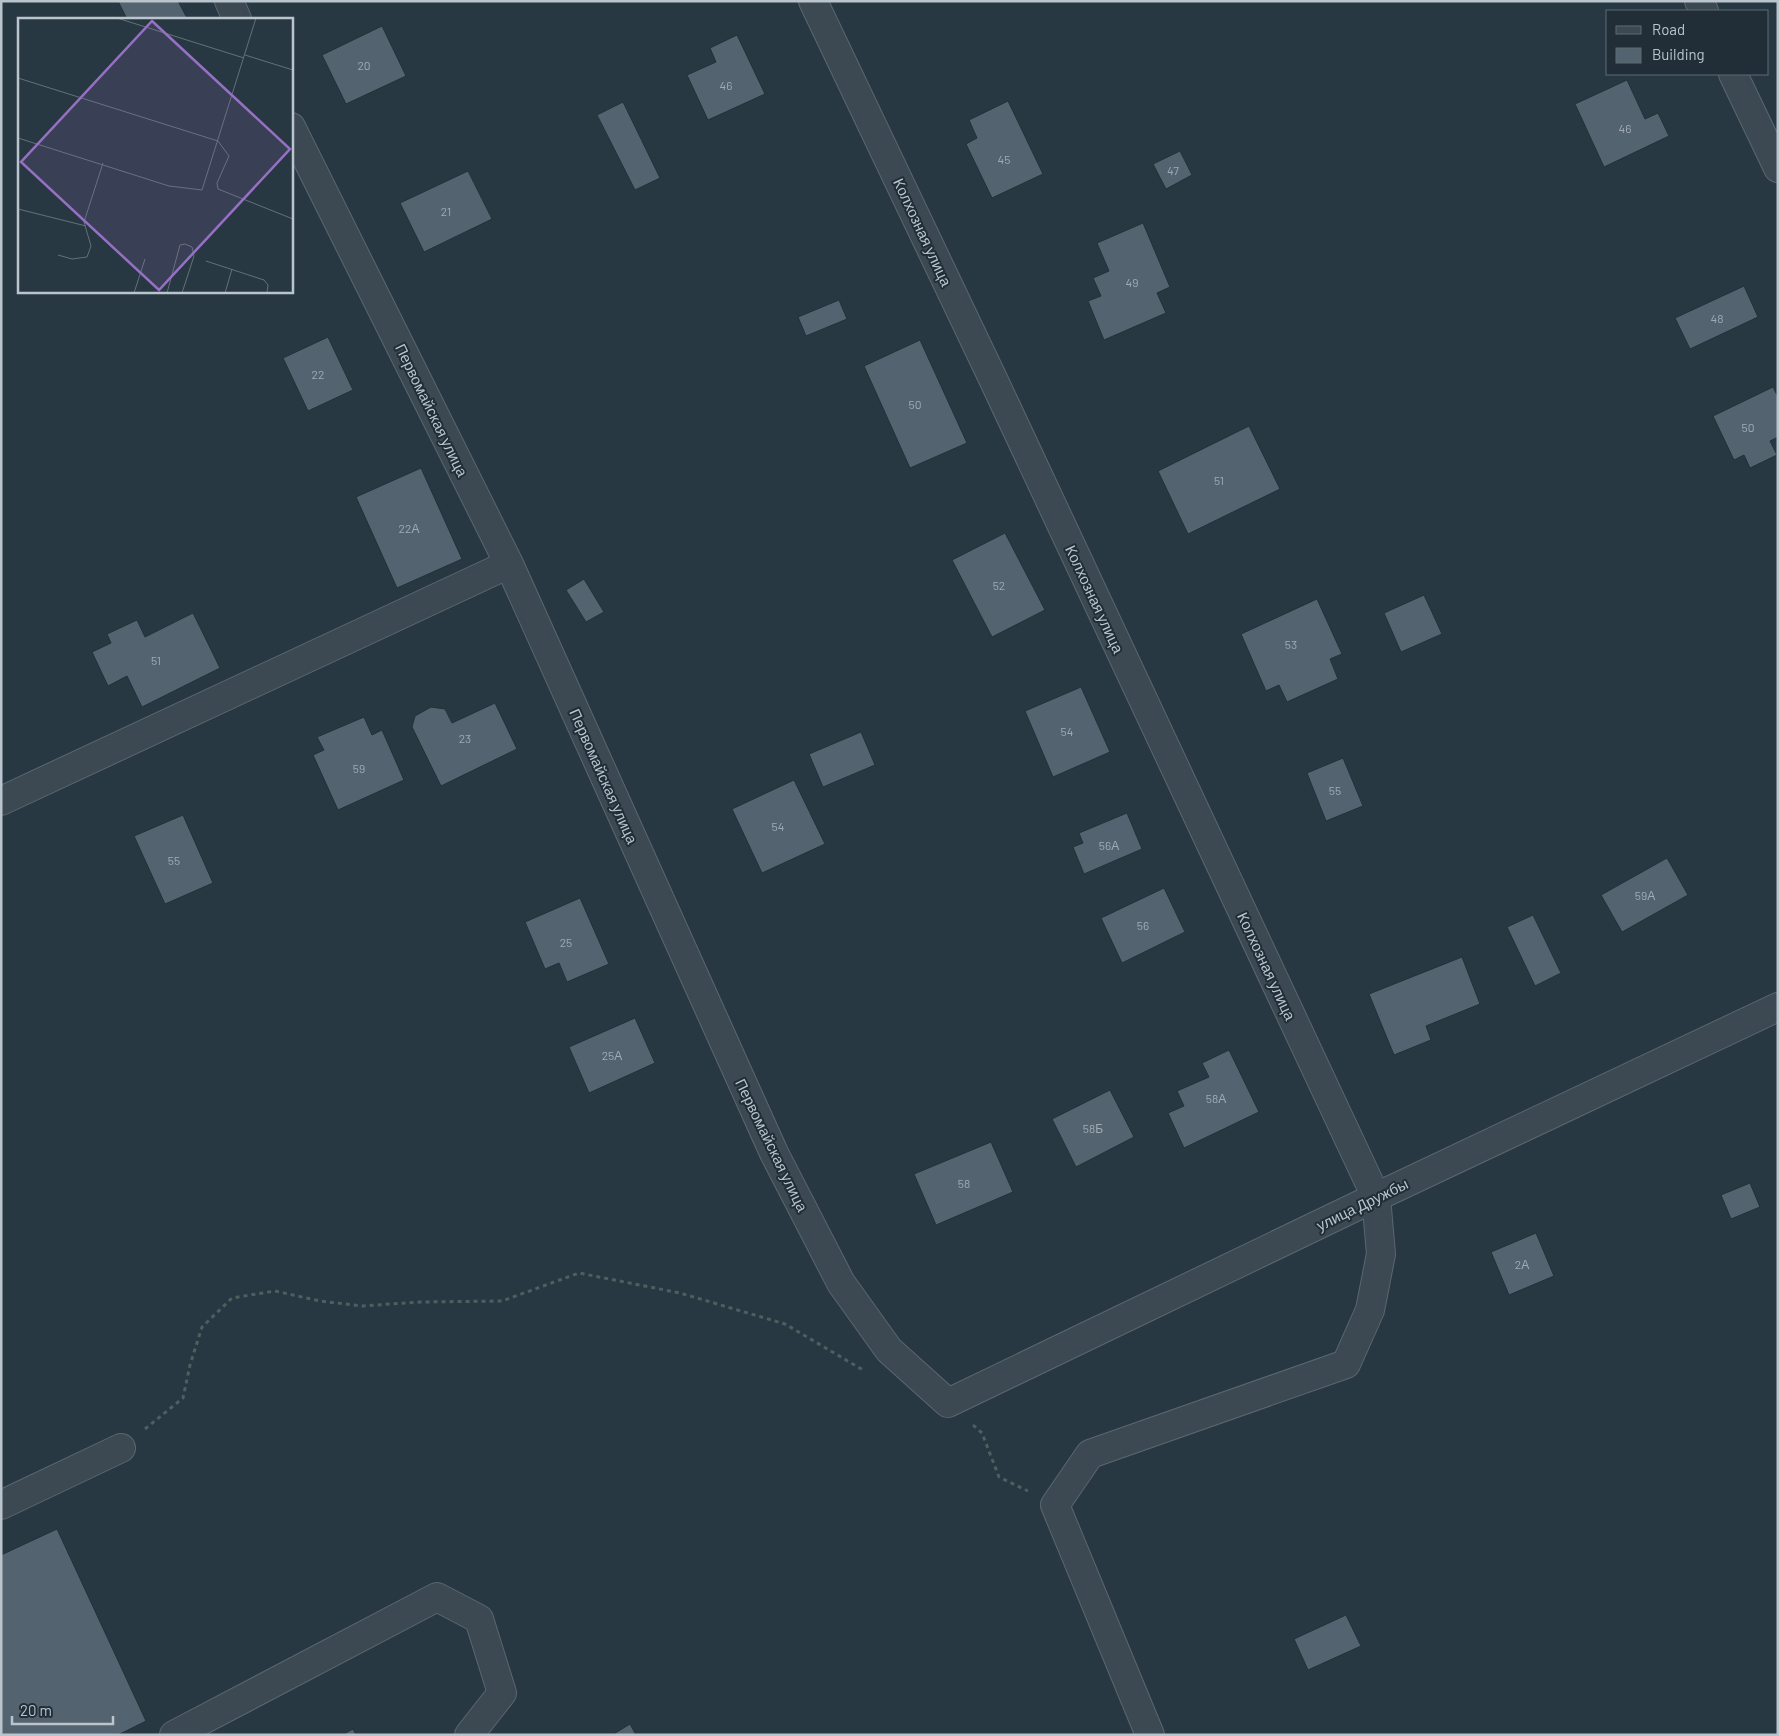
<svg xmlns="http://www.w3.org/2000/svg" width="1779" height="1736" font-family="Barlow,sans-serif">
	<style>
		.building { fill: #53636f; stroke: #23303a }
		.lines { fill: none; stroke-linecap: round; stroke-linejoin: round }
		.minor-casing { stroke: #5a6770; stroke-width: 30 }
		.path { stroke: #4a6160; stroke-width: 3; stroke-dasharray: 4 4; stroke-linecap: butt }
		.minor { stroke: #3c4952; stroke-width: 28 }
		.labels { text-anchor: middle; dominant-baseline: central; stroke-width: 4; stroke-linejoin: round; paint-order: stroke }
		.number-label { font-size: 12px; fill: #a0acb5 }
		.street-label { font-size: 15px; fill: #b9c4cc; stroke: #212e38 }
		.inset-road { fill: none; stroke: #627079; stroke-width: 1 }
		.view { fill: #9770c5; fill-opacity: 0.15; stroke: #9770c5; stroke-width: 2.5 }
		.inset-edge { fill: none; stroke: #b9c4cc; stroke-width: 2.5 }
	</style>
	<rect width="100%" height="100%" fill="#283842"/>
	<path class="building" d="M118,1H178L187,18L127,19Z
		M382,26L406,76L346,104L322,55Z
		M737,35L765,94L708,120L687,75L716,62L710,48Z
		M1627,80L1645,119L1658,113L1669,136L1604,167L1575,104Z
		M1008,101L1043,174L992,198L966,144L977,138L969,120Z
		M623,102L660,178L635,190L597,115Z
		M1180,151L1192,175L1166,189L1153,164Z
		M468,171L492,219L424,252L400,203Z
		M1143,223L1170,287L1157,293L1166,313L1104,340L1088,301L1101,296L1093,278L1109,271L1097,243Z
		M1744,286L1758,317L1690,349L1675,318Z
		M839,300L847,319L806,336L798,317Z
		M328,337L353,390L308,411L283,358Z
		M920,340L967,443L910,468L864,366Z
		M1773,387L1778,397V437L1770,441L1777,455L1750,468L1744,455L1734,460L1713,416Z
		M1249,426L1280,489L1188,534L1158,471Z
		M421,468L462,559L397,588L356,497Z
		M1005,533L1045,610L992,637L952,560Z
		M584,579L604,612L586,622L566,590Z
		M1424,595L1442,634L1401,652L1384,613Z
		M1317,599L1342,654L1330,659L1338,679L1287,702L1279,685L1266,691L1241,634Z
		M193,613L220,668L142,707L127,676L108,686L92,652L111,643L107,634L137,620L145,637Z
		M1081,687L1110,752L1053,777L1025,711Z
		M495,703L517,749L441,786L412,727L415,716L431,707L445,709L452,723Z
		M364,717L372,735L382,730L404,780L338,810L313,755L324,750L317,737Z
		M861,732L875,765L823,787L809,754Z
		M1343,758L1363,806L1326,821L1307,773Z
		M794,780L825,844L762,873L732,809Z
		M1127,813L1142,849L1084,874L1073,847L1083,843L1079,833Z
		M183,815L213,883L165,904L134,836Z
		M1667,858L1688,895L1622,932L1601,895Z
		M1164,888L1185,932L1122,963L1101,918Z
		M580,898L609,964L567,982L559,963L545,969L525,922Z
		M1533,915L1561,973L1535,986L1507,927Z
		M1462,957L1480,1004L1426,1026L1431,1040L1394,1055L1369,994Z
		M635,1018L655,1063L589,1093L569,1047Z
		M1229,1050L1259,1112L1184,1148L1168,1113L1184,1106L1177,1091L1209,1077L1202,1063Z
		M1110,1090L1134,1137L1076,1167L1052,1119Z
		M991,1142L1013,1192L936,1225L914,1174Z
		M1750,1183L1760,1207L1731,1219L1721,1195Z
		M1536,1233L1554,1276L1509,1295L1491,1252Z
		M57,1529L146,1721L118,1735H1V1555Z
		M1346,1615L1361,1646L1308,1670L1294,1639Z
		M630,1724L636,1735H612Z
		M353,1729L356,1735H342Z"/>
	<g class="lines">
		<defs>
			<path id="minor" d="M229,1L237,19
				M813,1L994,381L1376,1197L1381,1254L1370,1310L1346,1364L1090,1454L1055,1505L1150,1735
				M1699,1L1704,11
				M1733,74L1778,168
				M291,127L509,564L774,1153L841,1283L889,1350L948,1403L1376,1197L1778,1007
				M1,801L509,564
				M1,1505L121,1448
				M174,1735L437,1597L479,1619L502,1693L469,1735"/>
		</defs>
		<use href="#minor" class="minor-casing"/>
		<path class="path" d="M973,1425L982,1433L999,1477L1028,1491
			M145,1429L183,1398L190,1365L202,1327L232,1298L275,1291L320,1301L362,1306L420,1302L502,1301L579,1273L680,1293L785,1324L863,1370"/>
		<use href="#minor" class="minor"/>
	</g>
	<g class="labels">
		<g class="number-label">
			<text x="364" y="65">20</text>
			<text x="726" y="85">46</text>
			<text x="1625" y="128">46</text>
			<text x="1004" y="159">45</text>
			<text x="1173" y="170">47</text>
			<text x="446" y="211">21</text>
			<text x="1132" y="282">49</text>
			<text x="1717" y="318">48</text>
			<text x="318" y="374">22</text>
			<text x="915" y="404">50</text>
			<text x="1748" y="427">50</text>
			<text x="1219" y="480">51</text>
			<text x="409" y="528">22А</text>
			<text x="999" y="585">52</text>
			<text x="1291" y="644">53</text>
			<text x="156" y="660">51</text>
			<text x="1067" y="731">54</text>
			<text x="465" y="738">23</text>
			<text x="359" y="768">59</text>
			<text x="1335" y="790">55</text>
			<text x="778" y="826">54</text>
			<text x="1109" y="845">56А</text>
			<text x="174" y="860">55</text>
			<text x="1645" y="895">59А</text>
			<text x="1143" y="925">56</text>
			<text x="566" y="942">25</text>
			<text x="612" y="1055">25А</text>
			<text x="1216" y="1098">58А</text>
			<text x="1093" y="1128">58Б</text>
			<text x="964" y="1183">58</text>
			<text x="1522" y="1264">2А</text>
		</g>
		<g class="street-label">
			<text transform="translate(923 232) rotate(65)">Колхозная улица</text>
			<text transform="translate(432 410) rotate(64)">Первомайская улица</text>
			<text transform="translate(1095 599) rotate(65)">Колхозная улица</text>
			<text transform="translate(604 776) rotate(66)">Первомайская улица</text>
			<text transform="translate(1267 966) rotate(65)">Колхозная улица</text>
			<text transform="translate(772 1145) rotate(64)">Первомайская улица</text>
			<text transform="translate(1362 1204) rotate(-26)">улица Дружбы</text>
		</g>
	</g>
	<g transform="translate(18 18)">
		<rect width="275" height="275" fill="#283842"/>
		<path class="inset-road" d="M99,0L226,40M227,37L275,52M0,60L200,123L211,138L199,165L200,171L275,201M0,120L151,168L184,172L238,0M0,191L68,208M40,237L54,241L69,239L73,228L66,204L85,145M188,243L246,262L250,267L249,275M116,275L127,241M149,275L162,227L167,226L174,229L176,238L164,275M207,275L214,251"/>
		<path class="view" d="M134,3L272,131L141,272L3,144Z"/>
		<rect width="275" height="275" class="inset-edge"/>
	</g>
	<rect width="1779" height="1736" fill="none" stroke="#b9c4cc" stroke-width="5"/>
	<rect x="1606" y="10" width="162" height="65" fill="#212e38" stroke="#5e6a73"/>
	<rect x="1616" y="26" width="25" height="8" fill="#3c4952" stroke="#5e6a73"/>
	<text x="1652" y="35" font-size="15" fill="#b9c4cc">Road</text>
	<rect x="1616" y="48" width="25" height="15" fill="#53636f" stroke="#5e6a73"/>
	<text x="1652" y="60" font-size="15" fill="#b9c4cc">Building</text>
	<path d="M12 1716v8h101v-8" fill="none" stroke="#b9c4cc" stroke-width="2.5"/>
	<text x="20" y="1716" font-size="15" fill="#b9c4cc" stroke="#212e38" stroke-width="4" paint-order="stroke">20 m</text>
</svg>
